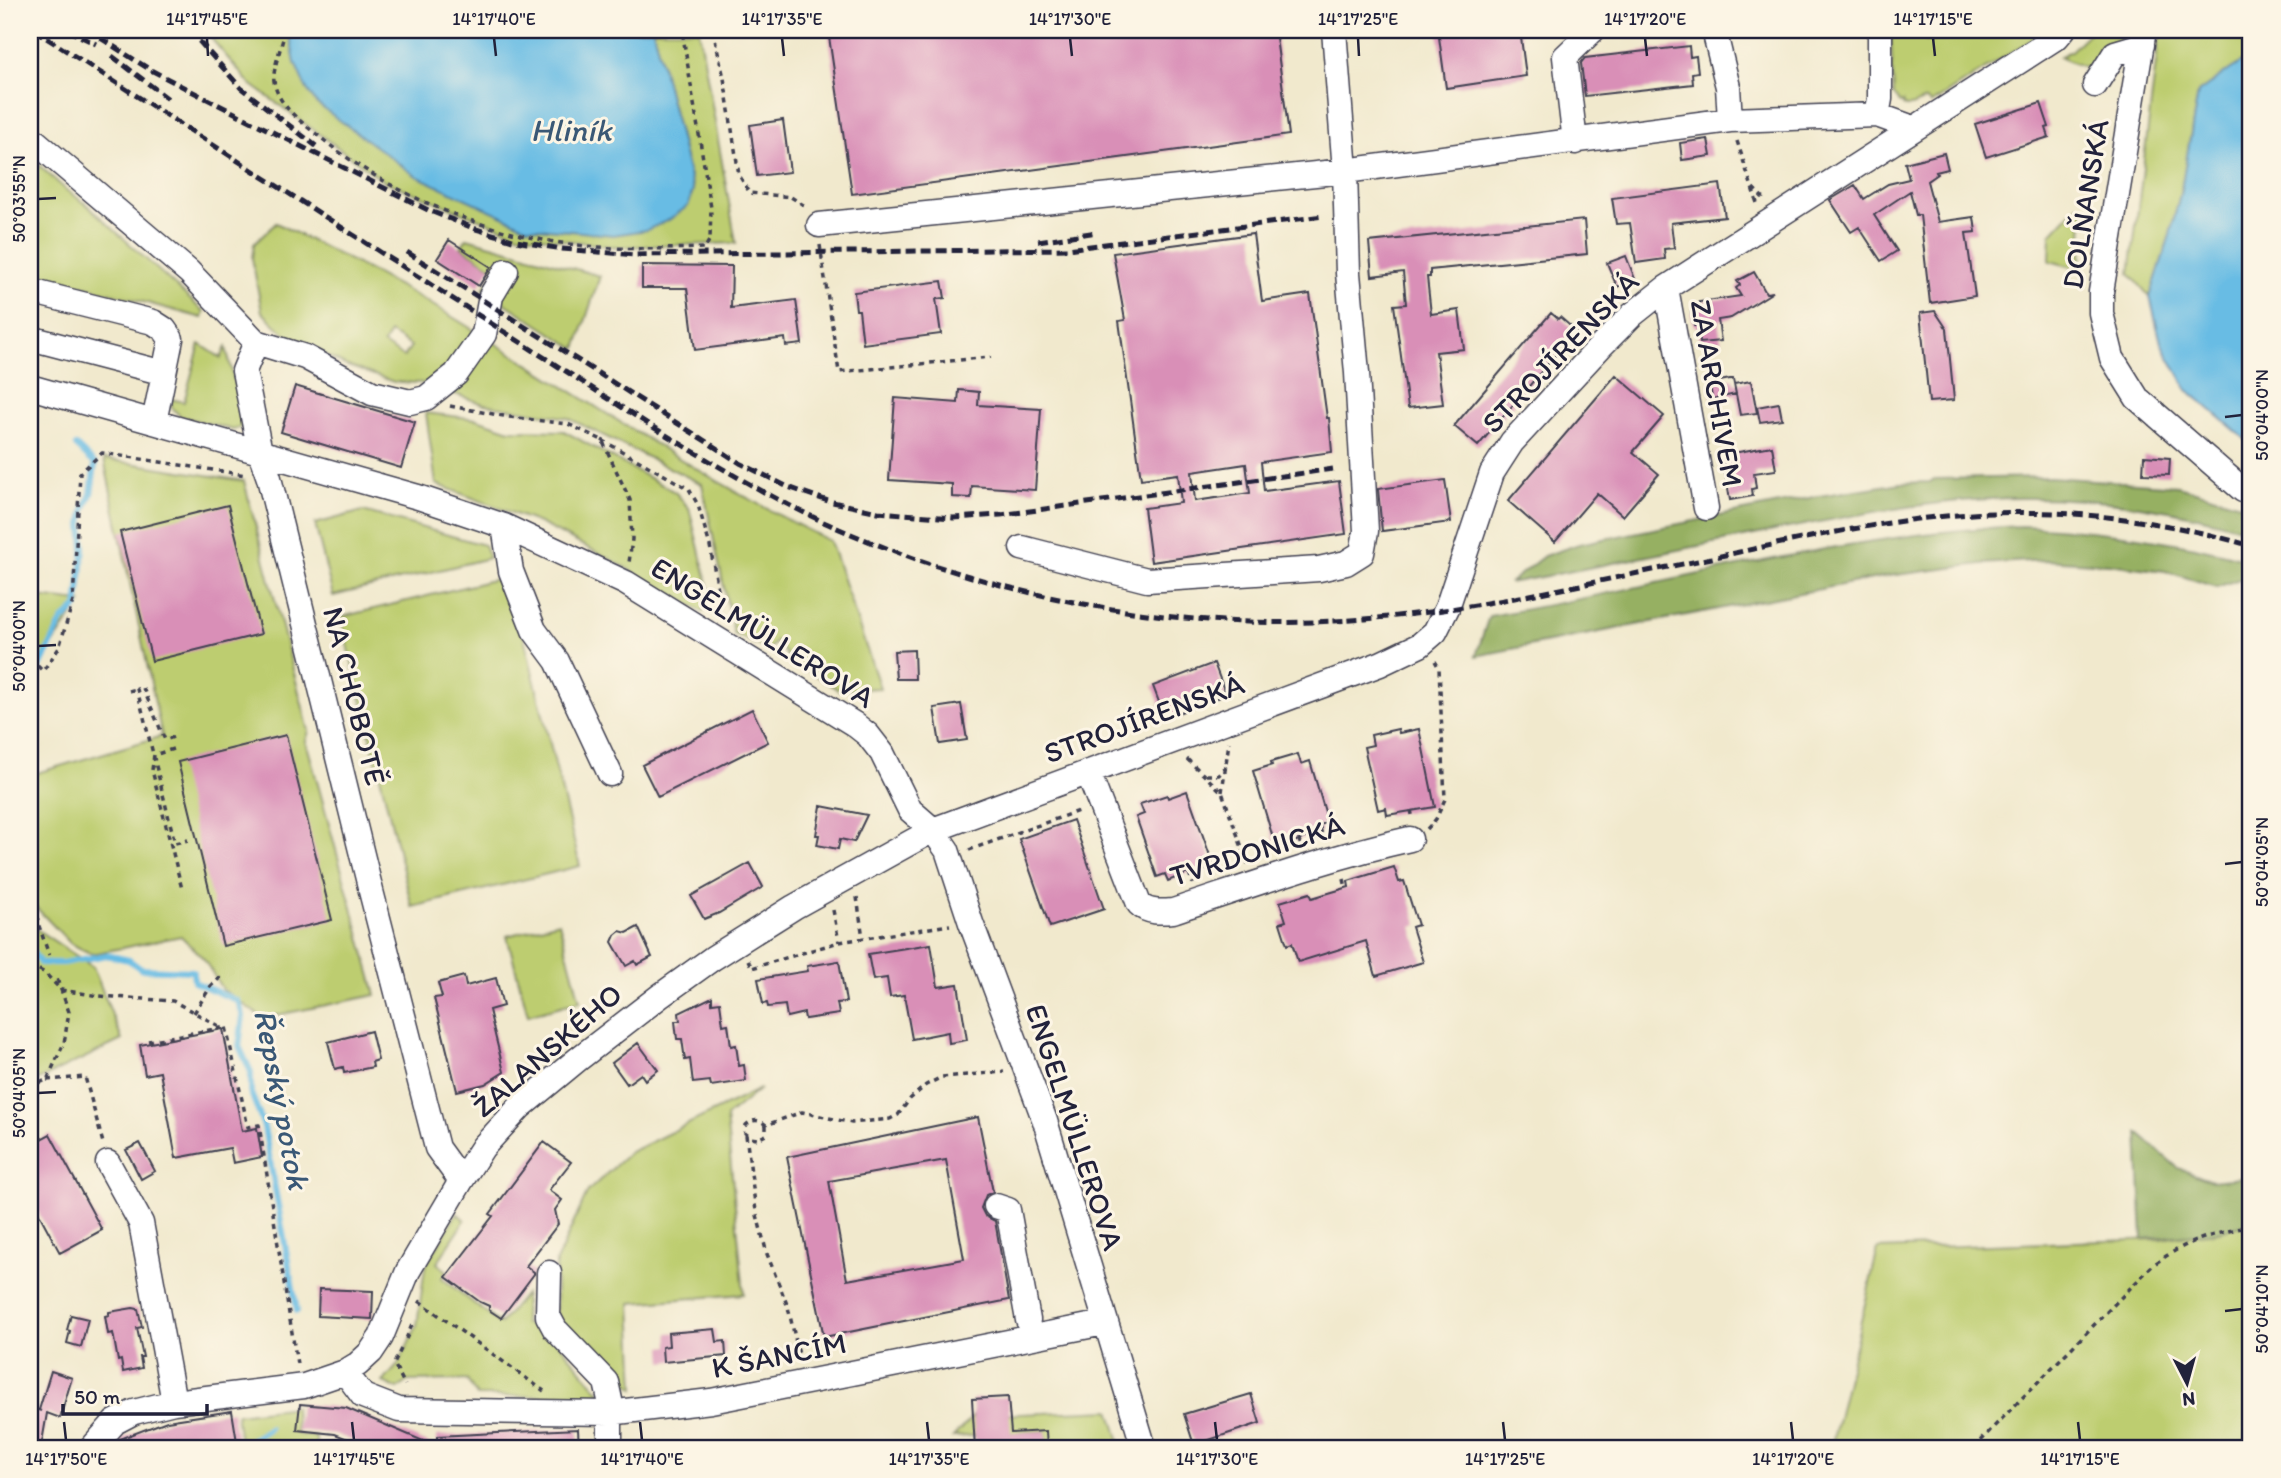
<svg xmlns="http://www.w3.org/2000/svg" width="2281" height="1478" font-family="Itim,sans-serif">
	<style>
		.green { fill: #bdcd6f; stroke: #707855; stroke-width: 2; fill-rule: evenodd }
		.forest { fill: #96b062; stroke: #5c694e; stroke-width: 2 }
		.water { fill: #67bce4; stroke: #446f90; stroke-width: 2 }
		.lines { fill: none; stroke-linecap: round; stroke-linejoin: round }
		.stream { stroke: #67bce4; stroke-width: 6 }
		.building { fill: #d98fb7; fill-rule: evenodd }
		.minor-casing { stroke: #414051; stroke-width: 27 }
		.path { stroke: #414051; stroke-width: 3.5; stroke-dasharray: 5 5; stroke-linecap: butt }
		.minor { stroke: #fff; stroke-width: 24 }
		.rail { stroke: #22223b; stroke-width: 5; stroke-dasharray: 10 5; stroke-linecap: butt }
		.ticks { fill: none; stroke: #22223b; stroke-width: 2.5 }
		.labels { text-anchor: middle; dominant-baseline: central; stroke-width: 6; stroke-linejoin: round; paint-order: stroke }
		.street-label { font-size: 30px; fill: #22223b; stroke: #fcf5e5 }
		.water-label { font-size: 32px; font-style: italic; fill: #3a5876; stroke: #fcf5e5 }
		.neatline { fill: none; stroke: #22223b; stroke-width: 2.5 }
		.ticks-label { font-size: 18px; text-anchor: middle; fill: #22223b }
	</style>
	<rect width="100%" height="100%" fill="#fcf5e5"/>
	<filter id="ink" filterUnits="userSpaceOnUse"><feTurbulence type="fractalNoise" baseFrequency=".0143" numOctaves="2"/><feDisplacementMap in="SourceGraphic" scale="14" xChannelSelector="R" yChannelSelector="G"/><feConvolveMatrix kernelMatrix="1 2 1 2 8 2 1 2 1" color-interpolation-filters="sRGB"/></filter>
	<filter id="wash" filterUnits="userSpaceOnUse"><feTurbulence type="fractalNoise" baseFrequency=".00686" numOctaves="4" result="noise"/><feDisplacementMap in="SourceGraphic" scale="28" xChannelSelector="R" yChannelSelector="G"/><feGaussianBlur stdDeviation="1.57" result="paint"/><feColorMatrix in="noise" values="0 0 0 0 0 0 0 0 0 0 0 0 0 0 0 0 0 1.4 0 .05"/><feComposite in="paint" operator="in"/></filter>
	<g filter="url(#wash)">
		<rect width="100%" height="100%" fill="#f1e9cd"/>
		<path class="green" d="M204,30H292L290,38L316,103L334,115L688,206L693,189L653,30H699L736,243L617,247L517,234L384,181L249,83Z
			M1897,30H1924L1925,41L1957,38L1956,30H1959L1961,37L1988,30H2047L1930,104L1927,100C1918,101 1913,109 1903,105V102L1900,103L1894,95L1891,38Z
			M2092,30H2132V34L2110,48L2096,72L2059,57L2071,51Z
			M2160,30H2251V57L2231,69L2198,93L2181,190L2170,235L2150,297L2130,274Z
			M30,157L66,190L86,204L204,312L202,318L30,271Z
			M2078,205L2083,212L2081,266L2076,268L2050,261V258L2051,234Z
			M276,223C337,254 400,284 459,321C582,396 699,478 830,541L880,688L839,690L789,659L777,641L768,650L734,634L702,484L568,418L484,404L423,383L394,382L345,365L287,336L262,312L252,258L254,244ZM390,333L411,346L404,357L383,344Z
			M467,238L600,276L576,349L483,289L496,270L461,247Z
			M200,344L221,358L226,347L245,426L233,430L180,416L172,408L171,399L184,402Z
			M426,413L477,419L510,430L564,431L675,492L689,508L710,594L703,612L612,560L539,523L436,484Z
			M104,459L244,481L309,731L306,741L376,995L263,1018L222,989L204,959L181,936L92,954L71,944L30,901V775L162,736Z
			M363,511L484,545L489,558L333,596L315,524Z
			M509,576L580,866L412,907L341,617Z
			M30,596L81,602L44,658L30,689Z
			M559,922L580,1001L528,1015L507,936Z
			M30,925L93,967L122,1040L30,1084Z
			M760,1089L726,1117L744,1294L631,1303L635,1388L595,1364L556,1322V1262L588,1191L630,1152Z
			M457,1213L465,1220L437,1263L447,1271L442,1278L500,1324L525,1294L524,1323L552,1335L604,1397L477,1396L467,1380L408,1381L398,1389L383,1382L398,1365L417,1326L425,1267Z
			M2251,1224V1448H1831L1878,1249L2162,1239Z
			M295,1407L296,1434L316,1437V1448H241L236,1414Z
			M1110,1410L1122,1448H1047L1045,1431L953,1437L973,1416Z"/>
		<path class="forest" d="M2050,477L2178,486L2251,507V531C2178,509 2098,497 2021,498C1931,499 1842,517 1754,535C1672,551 1591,568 1509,583L1544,556L1579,544L1819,496L1901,483L1930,482L1934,479Z
			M2023,526C2101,530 2176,539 2251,561V575L2217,587L2165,571L2109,564L2046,560L1981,564L1888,576L1476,656L1489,616C1667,586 1843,533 2023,526Z
			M2138,1133L2178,1168L2211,1181L2251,1177V1224L2209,1233L2143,1239Z"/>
		<path class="water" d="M292,30H653L693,190L688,206L669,220L647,230L613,235L527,227L416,176L316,103L305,86L295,63L290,38Z
			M2251,57V444L2187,389L2161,343L2150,297L2170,235L2181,190L2198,93L2231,69Z"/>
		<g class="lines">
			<path class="stream" d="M30,688L62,621L77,607L84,548L82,525L84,510L91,494L95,464L76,446
				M30,948L40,963H63L106,955L129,960L141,969L193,971L194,982L238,1001L243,1016L239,1046L251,1072V1093L264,1127L297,1311
				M249,1448L251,1440L269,1428"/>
		</g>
		<g id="blocks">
			<path class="building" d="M828,30H1275L1289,135L852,194Z
				M1438,30H1520L1526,76L1446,88Z
				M1689,46L1690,57L1696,56L1698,72L1692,73L1693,84L1585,96L1581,63L1585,58Z
				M2041,103L2049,127L2046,128L2049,137L1986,157L1975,124Z
				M783,120L790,172L757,176L750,125Z
				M1708,139L1711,156L1682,160L1680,143Z
				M1944,153L1948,169L1936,172L1937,174L1927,181L1938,222L1974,217L1976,232L1966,233L1975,296L1930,303L1920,215H1916L1910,191L1874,215L1897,251L1881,261L1859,227L1851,232L1830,200L1855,185L1864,199L1888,184L1909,179L1905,163Z
				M1720,184L1725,217L1671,223L1674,248L1664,249L1665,259L1636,263L1630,223L1616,224L1612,198Z
				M1584,220L1587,254L1430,270V277H1427L1431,314L1459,310L1464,349L1436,352L1443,404L1408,408L1394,305L1406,304L1403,272L1372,276L1369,242Z
				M1253,234L1262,301L1310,294L1327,418H1329L1332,452L1261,462L1264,491L1339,481L1346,534L1151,562L1144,508L1181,503L1178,474L1141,479L1119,321L1125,320L1113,253ZM1246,464L1250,493L1195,501L1192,472Z
				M449,240L491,267L479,286L437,259Z
				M1626,256L1635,279L1617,287L1607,263Z
				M642,265L732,266L731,308L796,300L802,344L786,346L785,338L695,350L687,288H642Z
				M1754,272L1766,293L1773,292L1731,318L1718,320L1721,341L1700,343L1698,326H1694L1691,312H1696L1695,305L1699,304V302L1741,296L1736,288L1740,285L1737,281Z
				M942,281L945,298L936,299L941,334L863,344L859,310H856L854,292Z
				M1935,311L1947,329L1954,400L1929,402L1920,313Z
				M1551,313L1558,319L1560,317L1576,331L1478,446L1454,426Z
				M1616,375L1664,416L1633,452L1659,474L1623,516L1597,493L1555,542L1508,501Z
				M1730,379H1733L1736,394L1712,399L1710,383Z
				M1751,381L1757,413L1740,415L1734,384Z
				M295,386L415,422L401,468L281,432Z
				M959,390L979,392L978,405L1041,409L1035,490L972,486L971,498L952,497V484L889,480L895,398L958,403Z
				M1779,403L1782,419L1760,422L1757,407Z
				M1772,446L1776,470L1754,473L1756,488L1752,489L1753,496L1730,500L1722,455Z
				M2144,456L2170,458L2169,475L2143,474Z
				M1445,480L1451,522L1382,531L1378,489Z
				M228,505L261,634L152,661L120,532Z
				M914,650L915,679H896L894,651Z
				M1214,663L1226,695L1165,718L1153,686Z
				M961,704L967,740L940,744L934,708Z
				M752,709L768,742L658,797L642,765Z
				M1398,729L1399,733L1419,729L1435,807L1387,815L1386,808L1378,810L1364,747L1373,745L1371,735Z
				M286,735L332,920L223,946L178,762Z
				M1298,754L1301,764L1310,761L1328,822L1320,825L1322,832L1276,848L1253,771L1272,765L1271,762Z
				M1187,791L1214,867L1194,874L1193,871L1168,881L1165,874L1157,877L1136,817L1144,814L1140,804L1167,795L1168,798Z
				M821,806L867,815L854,842L840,839L838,849L817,845L819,835H816Z
				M1073,820L1104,909L1050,927L1019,839Z
				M750,863L763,887L719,913L704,919L691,896Z
				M1394,867L1399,882L1404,881L1418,925L1412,927L1423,962L1376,976L1366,941L1298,962L1292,943L1287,945L1280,923L1286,921L1280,902L1310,893L1312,898L1349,887L1348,881Z
				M638,927L652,957L637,965L635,961L626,966L612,942L615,935L620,931L627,933Z
				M931,944L938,987L958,984L967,1040L949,1043L948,1032L912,1039L904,995L890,997L887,978L873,980L868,954Z
				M839,961L846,1002L837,1003L839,1014L805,1019L804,1013L787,1017L785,1005L768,1007L767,1003L763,1004L758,979L808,971L807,966Z
				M464,976L466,986L496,978L503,1006L489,1010L504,1072L485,1084L457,1091L434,998L442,997L438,983Z
				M712,997V1003L720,1002L723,1025L728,1024L731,1046L736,1045L739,1066L744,1065L746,1081L711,1086L710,1081L693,1083L690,1059L685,1060L682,1039H677L675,1021H680L679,1013Z
				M223,1029L242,1131L257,1128L262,1157L233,1163L230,1148L176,1158L160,1072L145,1075L140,1045Z
				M371,1031L378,1060L372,1062L373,1067L344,1073L343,1067L335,1069L328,1042Z
				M638,1043L658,1070L645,1080L641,1074L627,1084L612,1063Z
				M978,1117L993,1192L986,1195L981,1208L985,1216L995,1221L1009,1300L824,1337L787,1157ZM946,1160L964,1259L847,1280L829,1181Z
				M50,1134L102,1230L60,1253L30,1197V1145Z
				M544,1142L571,1162L549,1190L562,1200L555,1210L558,1224L526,1266L534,1272V1274L501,1318L489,1310V1306L480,1302L446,1277L493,1216L490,1214Z
				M140,1143L155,1171L141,1179L126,1150Z
				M319,1289L373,1291L372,1319L318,1316Z
				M133,1308L138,1309L142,1327L137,1328L143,1357H140L142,1368L123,1372L121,1360L118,1361L113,1333L108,1334L105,1316L109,1315V1312Z
				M71,1315L88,1319L81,1347L67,1343L70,1331L67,1330Z
				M715,1329L717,1342L725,1341L726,1356L663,1362L662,1347L669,1346L668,1333Z
				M51,1371L72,1378L60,1418L47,1413L41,1448H30V1407L41,1411L39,1410Z
				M1251,1394L1260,1423L1194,1445L1184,1414Z
				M1008,1397L1011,1433L1046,1431L1047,1448H975L972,1399Z
				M300,1404L346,1408L437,1447V1436L578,1429L579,1448H371L335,1434L297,1430Z
				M232,1411L238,1448H112L120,1439L167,1421Z"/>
		</g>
	</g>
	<g filter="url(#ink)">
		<use href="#blocks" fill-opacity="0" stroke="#414051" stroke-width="2"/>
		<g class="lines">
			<defs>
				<path id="minor" d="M1714,30L1728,87L1730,120
					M2144,30L2101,292V313L2112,358L2137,398L2243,490L2251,494
					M2095,85L2115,53L2142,45
					M1877,115L1880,99V30
					M30,137L189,272L256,342
					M1575,142L1565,57L1593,30
					M819,225L1345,171L1730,120L1877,115L1913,128
					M1666,288L1706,508
					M30,291L153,322L164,329L171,339L154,422
					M30,338L164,373
					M30,387L418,497L504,526L626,583L854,724L868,735L882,753L910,810L933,830L947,850L971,923L1045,1121L1144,1448
					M504,526L511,571L534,630L557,661L610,774
					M1022,548L1147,580L1319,569L1346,563L1362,553L1366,531L1357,373L1348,273L1345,171L1334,30
					M1088,772L1139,904C1148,913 1161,912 1173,911C1252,885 1329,857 1410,839
					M108,1163L141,1223L174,1402
					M461,1181L437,1148L371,891L269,478L260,452L244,371L256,342L305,357L372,393L410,402L426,398L456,374L484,334L491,296L506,271
					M996,1206L1008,1210L1028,1320
					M549,1273L548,1316L555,1329L606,1382L610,1400V1448
					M345,1372L363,1396L399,1410L609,1413L711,1401L1104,1323
					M92,1448L115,1422L134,1412L174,1402L304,1386L345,1372L358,1364L371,1352L381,1337L408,1271L461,1181L483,1147L520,1107L577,1060L660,996L713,958L794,907L933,830L1380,664L1420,645L1435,632L1447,608L1492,473L1512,442L1601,346L1632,315L1666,288L2057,37L2063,30"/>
			</defs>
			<use href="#minor" class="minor-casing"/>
			<path class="path" d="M285,30C283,43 272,70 274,81C278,108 306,125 325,141C395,197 488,235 577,245C620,250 662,249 705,248L710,239L711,208L682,30
				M713,30L724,78L739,175L750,193L791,197L808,208
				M1737,141L1757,203
				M1753,188L1762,197H1766
				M820,245L839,372L991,357
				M450,406L509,417L568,424L602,440L630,500L632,539L629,563
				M602,440L689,489L698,505L710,546L720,600L715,613
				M30,659L43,671L59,648L73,601L80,473L102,453L246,475
				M129,691L137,689
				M173,737L165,740L143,688L137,689L175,843L188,840
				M173,749L154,755L152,770L182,889
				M1187,759L1222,792L1248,864
				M1206,775H1219L1226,766
				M1222,792L1229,742
				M1411,810L1413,819
				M1427,829L1436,819L1445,799L1439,668L1435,661
				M1299,839L1301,847
				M969,850L1081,810
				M1189,873L1193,884
				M30,876L39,926L49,955
				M1344,879L1346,888
				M857,897L863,938
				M833,910L839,942
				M748,960L752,968L839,942L950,925
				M30,965L45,973L61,990L99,996L173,1001L221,1027
				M194,1013L211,986L223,975
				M148,1041L226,1027L248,1127L259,1125L297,1364
				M47,1080L85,1077L103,1143
				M30,1086L47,1080L64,1043L69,1012L56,976
				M766,1125V1135L757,1139L751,1138L745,1133L746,1125C753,1119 759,1119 766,1125L802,1112L852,1123L890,1119L898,1115L910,1099L926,1085L942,1077L1004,1072
				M746,1135L756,1211L767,1254L788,1307L799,1355
				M419,1301L544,1391
				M406,1339L412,1325
				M401,1349L394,1364L405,1385
				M1973,1448L2153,1265C2188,1240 2209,1235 2251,1226"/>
			<use href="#minor" class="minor"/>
			<path class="rail" d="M34,30L648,424C709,461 771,499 837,528C1004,600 1183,634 1365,619C1467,611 1568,587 1668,567C1768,547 1870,520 1972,514C2066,508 2161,519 2251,546
				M67,30L96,44
				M88,30L149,69L189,90L430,211L476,229L516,241L562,249L636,255L1067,249L1323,216
				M189,30L241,88L316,146
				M112,56L171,101
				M1038,241L1097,232
				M407,252L740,463L788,487L828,501L878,512L953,518L1001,515L1333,469"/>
		</g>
	</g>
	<path class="ticks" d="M207,38L208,56M494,38L496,56M782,38L784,56M1070,38L1072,56M1358,38L1359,56M1645,38L1647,56M1933,38L1935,56M38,199L56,198M2225,417L2242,415M38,646L56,645M2225,864L2242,862M38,1093L56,1092M2225,1311L2242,1309M64,1422L66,1440M352,1422L354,1440M640,1422L642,1440M927,1422L929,1440M1215,1422L1217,1440M1503,1422L1505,1440M1791,1422L1793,1440M2078,1422L2080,1440"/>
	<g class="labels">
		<g class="street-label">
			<text transform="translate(2085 204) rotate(-81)">DOLŇANSKÁ</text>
			<text transform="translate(1560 352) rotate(-46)">STROJÍRENSKÁ</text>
			<text transform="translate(1717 393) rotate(80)">ZA ARCHIVEM</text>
			<text transform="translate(763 632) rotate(32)">ENGELMÜLLEROVA</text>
			<text transform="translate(355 696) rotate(76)">NA CHOBOTĚ</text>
			<text transform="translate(1144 718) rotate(-20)">STROJÍRENSKÁ</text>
			<text transform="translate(1257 850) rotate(-17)">TVRDONICKÁ</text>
			<text transform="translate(547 1050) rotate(-41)">ŽALANSKÉHO</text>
			<text transform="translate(1075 1127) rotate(72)">ENGELMÜLLEROVA</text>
			<text transform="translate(779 1355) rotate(-11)">K ŠANCÍM</text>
		</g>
		<g class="water-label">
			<text x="571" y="130">Hliník</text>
			<text transform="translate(282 1099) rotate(79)">Řepský potok</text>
		</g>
	</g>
	<rect width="2281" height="1478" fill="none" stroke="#fcf5e5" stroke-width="77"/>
	<g transform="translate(2187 1383) rotate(174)" stroke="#fcf5e5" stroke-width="5" paint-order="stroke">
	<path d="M0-5L12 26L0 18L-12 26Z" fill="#22223b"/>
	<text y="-10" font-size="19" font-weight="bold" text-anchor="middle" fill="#22223b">N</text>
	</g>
	<path d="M63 1404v10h144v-10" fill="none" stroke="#22223b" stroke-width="3.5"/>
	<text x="74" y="1404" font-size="21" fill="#22223b" stroke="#fcf5e5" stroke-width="5" paint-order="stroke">50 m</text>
	<rect x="38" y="38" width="2204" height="1402" class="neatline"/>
	<g class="ticks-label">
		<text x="207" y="25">14°17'45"E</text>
		<text x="494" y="25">14°17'40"E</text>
		<text x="782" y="25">14°17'35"E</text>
		<text x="1070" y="25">14°17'30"E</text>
		<text x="1358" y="25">14°17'25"E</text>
		<text x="1645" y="25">14°17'20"E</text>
		<text x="1933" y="25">14°17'15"E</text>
		<text transform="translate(19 199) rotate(-90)" y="6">50°03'55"N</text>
		<text transform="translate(2262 415) rotate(-90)" y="6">50°04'00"N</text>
		<text transform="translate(19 646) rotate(-90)" y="6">50°04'00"N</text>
		<text transform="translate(2262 862) rotate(-90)" y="6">50°04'05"N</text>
		<text transform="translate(19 1093) rotate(-90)" y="6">50°04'05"N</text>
		<text transform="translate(2262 1309) rotate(-90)" y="6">50°04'10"N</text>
		<text x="66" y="1465">14°17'50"E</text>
		<text x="354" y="1465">14°17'45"E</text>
		<text x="642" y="1465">14°17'40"E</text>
		<text x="929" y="1465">14°17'35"E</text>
		<text x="1217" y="1465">14°17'30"E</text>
		<text x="1505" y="1465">14°17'25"E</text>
		<text x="1793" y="1465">14°17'20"E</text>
		<text x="2080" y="1465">14°17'15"E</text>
	</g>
</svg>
